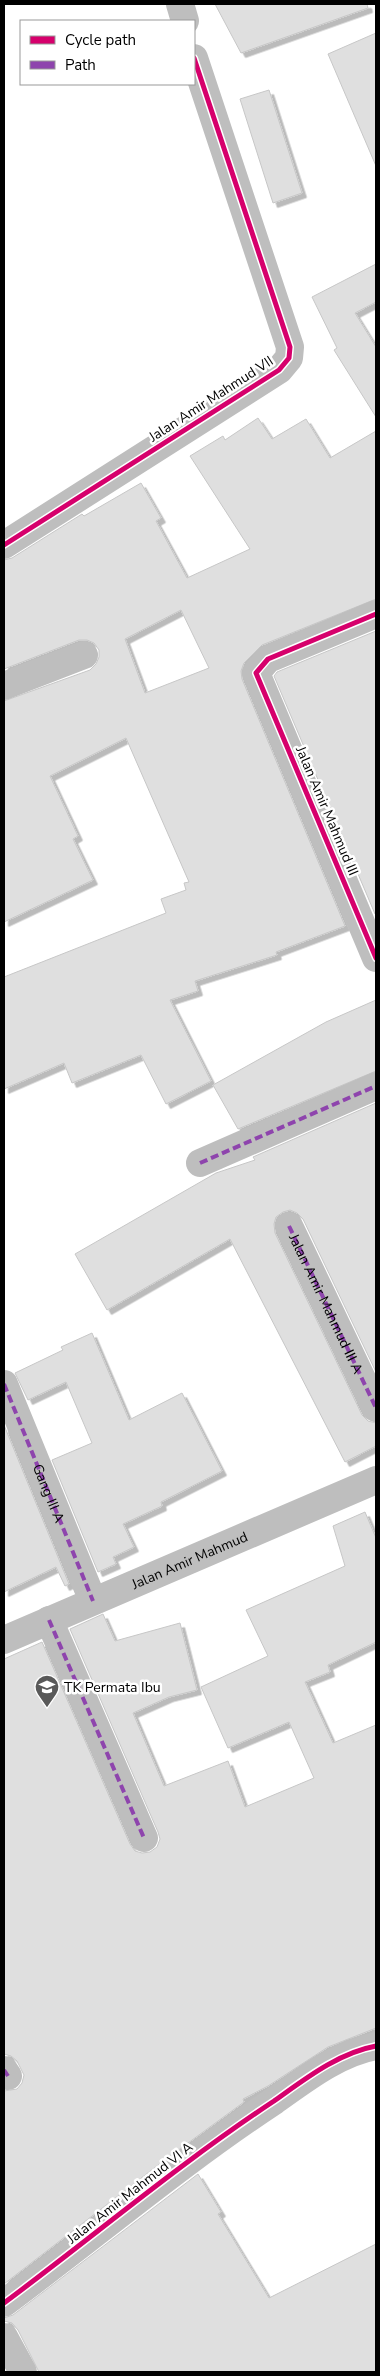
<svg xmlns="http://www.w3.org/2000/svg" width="380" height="2376" font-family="'Nunito Sans',sans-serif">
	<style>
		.building { fill: #dfdfdf; stroke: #c7c7c7; fill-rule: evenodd; filter: url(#shadow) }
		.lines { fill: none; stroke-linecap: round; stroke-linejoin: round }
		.minor { stroke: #bebebe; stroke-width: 28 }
		.tertiary { stroke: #bebebe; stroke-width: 28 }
		.quiet { stroke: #8e44ad; stroke-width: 4; stroke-dasharray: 8 4; stroke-linecap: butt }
		.cycleway-casing { stroke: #fff; stroke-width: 8 }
		.cycleway { stroke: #d6006c; stroke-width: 5 }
		.labels { text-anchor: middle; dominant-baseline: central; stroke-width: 5; stroke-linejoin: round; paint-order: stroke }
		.street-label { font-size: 14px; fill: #000; stroke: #fff }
		.poi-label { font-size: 14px; fill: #000; stroke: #fff; text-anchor: start }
	</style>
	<defs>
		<filter id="shadow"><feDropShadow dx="4.5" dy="4.5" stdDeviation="0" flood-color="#0004"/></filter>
	</defs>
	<rect width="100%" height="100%" fill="#fff"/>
	<path class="building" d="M215,4H367L368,8L241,53Z
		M376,33V166L328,54Z
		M269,90L302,193L273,203L240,99Z
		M376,264V302L355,313L376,347V417L334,350L337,348L312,297Z
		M258,418L272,439L306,419L330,458L376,431V599L262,645L244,663L241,671L242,679L345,926L276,952L277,955L195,981L198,991L170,1000L211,1081L166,1104L141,1055L72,1083L64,1063L4,1089V977L166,913L161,899L186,890L184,883L189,882L126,738L50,776L78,836L73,839L93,880L4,922V701L90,670L96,664L99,657V650L94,643L87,640H79L4,669V560L12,558L82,514L84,516L141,483L161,518L156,521L187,578L250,549L190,456L223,436L225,440ZM181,610L209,668L145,693L125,639Z
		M376,631V914H375L274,676L277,672Z
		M376,1000V1071L238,1129L213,1085L326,1022Z
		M376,1103V1372L303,1219L297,1213L290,1210L283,1212L276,1217L274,1224L275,1233L362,1415L368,1421L376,1423V1446L345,1462L230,1239L107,1310L75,1254L216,1173L255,1160L253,1157Z
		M92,1333L129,1420L182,1393L222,1471L161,1502L162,1506L123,1524L134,1547L113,1557L116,1564L98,1572L52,1460L92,1443L66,1382L28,1400L15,1373L63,1350L61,1347Z
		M4,1425L69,1584L65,1586L56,1567L4,1592Z
		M365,1512L376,1538V1642L328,1665L330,1672L305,1682L333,1743L376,1725V2028L328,2047L268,2086L243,2099L244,2102L162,2162L4,2284V2091L17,2089L22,2083L24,2075L17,2061L11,2056L4,2054V1659L42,1642L130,1844L135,1851L142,1853L150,1852L157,1847L160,1839L158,1832L70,1629L103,1614L115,1641L180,1623L197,1690L169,1697L133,1713L164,1786L228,1761L245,1807L314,1778L289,1722L228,1748L201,1687L268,1656L246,1610L345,1566L333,1526Z
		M198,2174L221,2212L218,2214L269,2298L376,2244V2372H39L18,2330L12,2323L4,2321V2318L13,2315Z"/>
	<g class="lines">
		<path class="minor" d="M180,4L185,21
			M4,545L279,370L289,358L290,347L194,58
			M376,614L268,659L256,673L376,958
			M4,686L84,655
			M200,1163L376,1086
			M289,1226L376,1408
			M4,1384L93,1601
			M49,1620L144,1838
			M4,2070L8,2076
			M4,2303C94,2236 180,2163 274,2101C305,2079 338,2053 376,2046
			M4,2337L23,2372"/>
		<path class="tertiary" id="s1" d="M4,1640L376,1480"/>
		<g class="quiet">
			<path d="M200,1163L376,1086"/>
			<path id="s2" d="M289,1226L376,1408"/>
			<path id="s3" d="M4,1384L93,1601"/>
			<path d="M49,1620L144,1838"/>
			<path d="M4,2070L8,2076"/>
		</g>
		<defs>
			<path id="cycleway" d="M4,545L279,370L289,358L290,347L194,58
				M376,614L268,659L256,673L376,958
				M4,2303C94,2236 180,2163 274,2101C305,2079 338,2053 376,2046"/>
		</defs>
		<use href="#cycleway" class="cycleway-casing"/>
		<use href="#cycleway" class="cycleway"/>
	</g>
	<defs>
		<symbol id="school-pin" viewBox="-11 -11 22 30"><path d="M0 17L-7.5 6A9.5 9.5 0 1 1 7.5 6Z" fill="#595959" stroke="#fff"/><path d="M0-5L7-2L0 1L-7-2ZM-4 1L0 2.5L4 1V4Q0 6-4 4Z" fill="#fff"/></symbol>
	</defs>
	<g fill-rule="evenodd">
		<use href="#school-pin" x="33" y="1673" width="28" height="38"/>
	</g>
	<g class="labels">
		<g class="street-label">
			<text transform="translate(211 399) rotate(-33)">Jalan Amir Mahmud VII</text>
			<text transform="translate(327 811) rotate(67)">Jalan Amir Mahmud III</text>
			<text stroke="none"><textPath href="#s2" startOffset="86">Jalan Amir Mahmud III A</textPath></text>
			<text stroke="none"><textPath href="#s3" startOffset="118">Gang III A</textPath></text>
			<text stroke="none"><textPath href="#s1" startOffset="202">Jalan Amir Mahmud</textPath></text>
			<text transform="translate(130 2193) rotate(-38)">Jalan Amir Mahmud VI A</text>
		</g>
		<g class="poi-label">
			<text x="64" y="1687">TK Permata Ibu</text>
		</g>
	</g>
	<rect width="380" height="2376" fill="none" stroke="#000000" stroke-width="10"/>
	<rect x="20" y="20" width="175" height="65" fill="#ffffff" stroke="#999999"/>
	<rect x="30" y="36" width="25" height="8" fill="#d6006c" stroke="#999999"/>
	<text x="65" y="45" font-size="15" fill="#000000">Cycle path</text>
	<rect x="30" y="61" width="25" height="8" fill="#8e44ad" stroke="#999999"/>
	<text x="65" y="70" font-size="15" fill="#000000">Path</text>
</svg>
